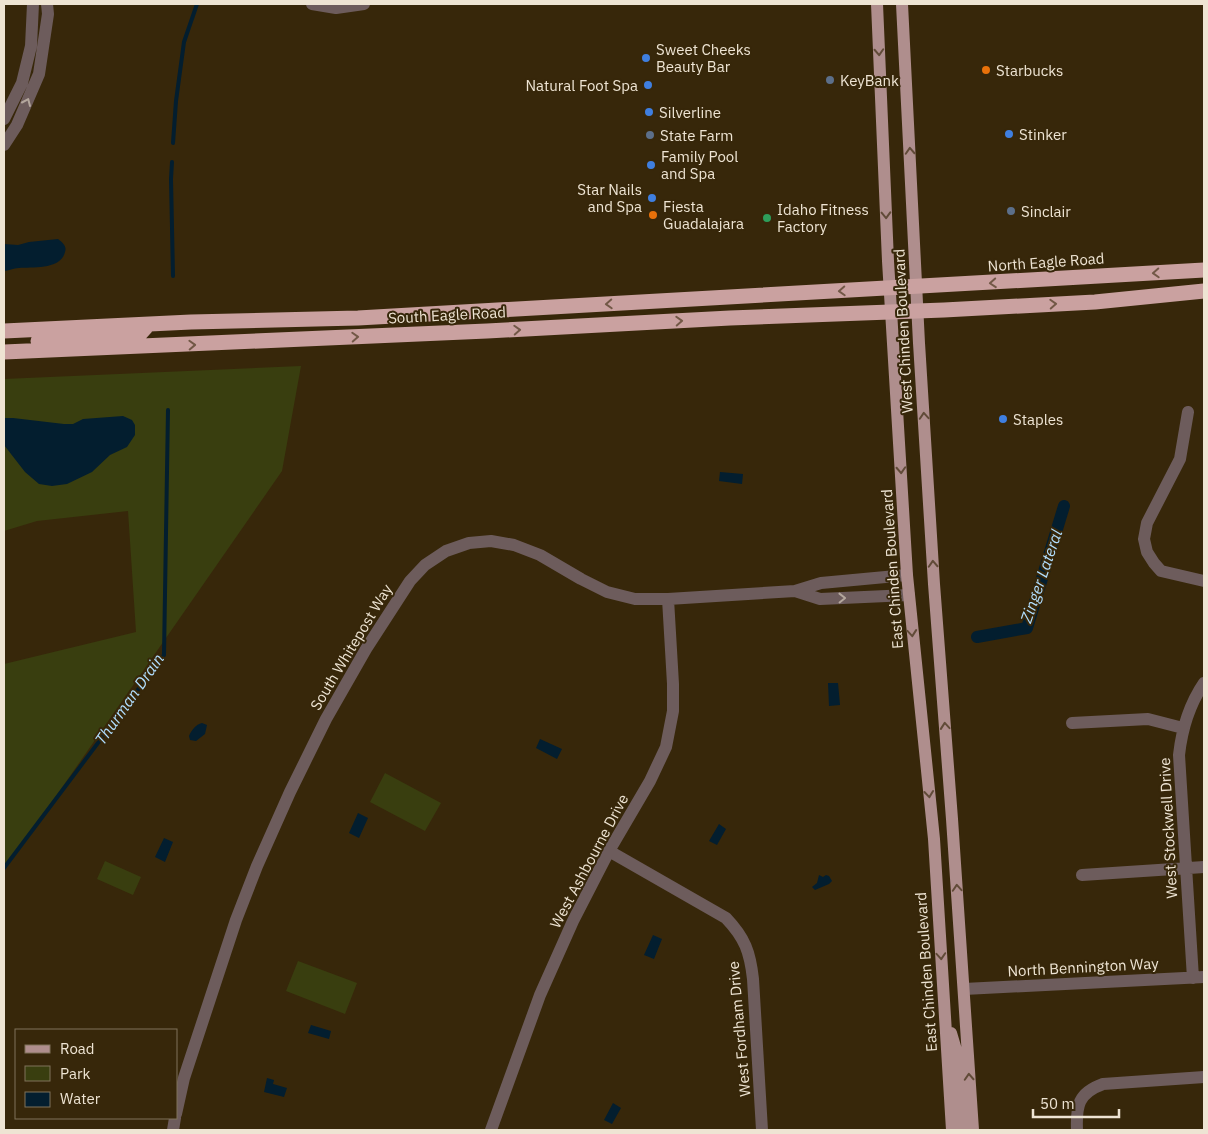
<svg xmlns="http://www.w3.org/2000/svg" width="1208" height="1134" font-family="'IBM Plex Sans',sans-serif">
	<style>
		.green { fill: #393e0f }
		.water { fill: #031e2f }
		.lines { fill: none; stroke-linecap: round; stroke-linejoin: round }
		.stream { stroke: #031e2f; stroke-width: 4 }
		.canal { stroke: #031e2f; stroke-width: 12 }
		.minor { stroke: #6d5c5c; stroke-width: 12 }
		.major { stroke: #af8e8d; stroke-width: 12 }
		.highway { stroke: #caa1a0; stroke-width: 15 }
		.oneway { stroke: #614b38 }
		.oneway2 { stroke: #b4a79d }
		.oneway3 { stroke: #725846 }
		.shop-dot { fill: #3f7fe0; stroke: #37270a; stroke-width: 2 }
		.food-dot { fill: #e8710a; stroke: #37270a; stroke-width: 2 }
		.service-dot { fill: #5c6f8a; stroke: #37270a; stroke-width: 2 }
		.leisure-dot { fill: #2e9e5b; stroke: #37270a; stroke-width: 2 }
		.labels { text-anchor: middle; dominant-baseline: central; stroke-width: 4; stroke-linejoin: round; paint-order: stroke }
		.poi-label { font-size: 15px; fill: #eee4d3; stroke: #37270a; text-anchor: start }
		.street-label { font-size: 15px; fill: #eee4d3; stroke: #37270a }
		.water-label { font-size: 16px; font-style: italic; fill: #b1defe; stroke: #37270a }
	</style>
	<rect width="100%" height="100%" fill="#37270a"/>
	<path class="green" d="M301,366L282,471L4,871V664L136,632L128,511L37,521L4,531V379Z
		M385,773L441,803L425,831L370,802Z
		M105,861L141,877L133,895L97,879Z
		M298,961L357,983L345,1014L286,991Z"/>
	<path class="water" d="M58,239C63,243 67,246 65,252C61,270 32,267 19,268C13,268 9,271 4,271V244L18,245L29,242Z
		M123,416L132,420L135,425V435L127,447L110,455L92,472L67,484L52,486L39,484L25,472L4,445V418H13L64,424H73L83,419Z
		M720,472L743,474L742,484L719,481Z
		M828,683H838L840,705L829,706Z
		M202,723L207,725L205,734L196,741L190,740L189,736C191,731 196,724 202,723Z
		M540,739L562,749L557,759L536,748Z
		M358,813L368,818L359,838L349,833Z
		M719,824L726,829L717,845L709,841Z
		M164,838L173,842L165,862L155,857Z
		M819,875L823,877L826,875L829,876L832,881L829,884L815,890L812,887L817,883Z
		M653,935L662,939L654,959L644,955Z
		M311,1025L331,1031L329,1039L308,1033Z
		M267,1078L274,1080L273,1084L287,1088L284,1097L264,1092Z
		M613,1103L621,1108L612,1124L604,1120Z"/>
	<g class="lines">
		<path class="stream" d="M173,143L176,101L184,42L197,4
			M172,162L171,179L173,276
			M4,868L164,655L168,410"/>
		<path class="canal" d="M977,637L1027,628L1064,506"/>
		<path class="minor" d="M312,4L336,8L364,4
			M4,119L22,83L31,46L33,4
			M4,145L17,125L39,74L48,14L47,4
			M1188,412L1180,459L1147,523L1144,539L1147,552L1154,563L1161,571L1204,581
			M795,591L820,599L909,595
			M1072,723L1148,719L1183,728
			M609,851L726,918C745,938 750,952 753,979L762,1130
			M1082,875L1204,867
			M1193,978L1179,755C1182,728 1189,705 1204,683
			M964,989L1204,977
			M176,1114L184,1078L236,920L257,866L290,792L326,719L366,649L410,581L425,565L446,551L469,543L491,541L514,545L540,555L581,579L607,592L635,599H668L795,591L821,583L907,575
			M173,1130L175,1118
			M491,1130L540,995L573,921L609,851L650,781L666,747L673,711V684L668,599
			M1077,1130C1076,1106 1078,1093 1103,1084L1204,1077"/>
		<path class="major" d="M877,4L888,261L907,575L934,839L952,1130
			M902,4L919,343L934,584L952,819L973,1130
			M951,1033L956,1050L961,1130"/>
		<path class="highway" d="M4,331L191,322L358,318L1204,270
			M38,341L133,337L139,335L148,325
			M4,352L487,331L730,318L944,310L1095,302L1204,291"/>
	</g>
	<defs><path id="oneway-chevron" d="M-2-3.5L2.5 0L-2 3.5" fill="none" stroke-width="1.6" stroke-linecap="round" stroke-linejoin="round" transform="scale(1.25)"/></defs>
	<g class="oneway">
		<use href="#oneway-chevron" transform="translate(879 52) rotate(87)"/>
		<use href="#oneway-chevron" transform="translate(910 151) rotate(-93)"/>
		<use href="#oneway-chevron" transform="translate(886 215) rotate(88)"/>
		<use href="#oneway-chevron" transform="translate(924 416) rotate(-94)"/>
		<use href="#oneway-chevron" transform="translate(901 470) rotate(87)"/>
		<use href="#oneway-chevron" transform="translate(933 564) rotate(-93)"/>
		<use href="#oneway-chevron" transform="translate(912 633) rotate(85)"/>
		<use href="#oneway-chevron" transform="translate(945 726) rotate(-95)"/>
		<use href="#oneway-chevron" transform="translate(929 794) rotate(84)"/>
		<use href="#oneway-chevron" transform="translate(957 888) rotate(-94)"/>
		<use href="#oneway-chevron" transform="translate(941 956) rotate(86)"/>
		<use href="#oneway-chevron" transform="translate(969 1077) rotate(-93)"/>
	</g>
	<g class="oneway2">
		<use href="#oneway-chevron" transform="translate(27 102) rotate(-66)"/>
		<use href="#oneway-chevron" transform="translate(842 598) rotate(-1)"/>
	</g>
	<g class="oneway3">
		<use href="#oneway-chevron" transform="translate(1156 273) rotate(177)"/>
		<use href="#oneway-chevron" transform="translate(993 283) rotate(176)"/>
		<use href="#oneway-chevron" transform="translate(842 291) rotate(177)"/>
		<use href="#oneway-chevron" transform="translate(609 304) rotate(177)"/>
		<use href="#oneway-chevron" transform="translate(1053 304) rotate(-3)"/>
		<use href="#oneway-chevron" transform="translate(679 321) rotate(-3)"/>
		<use href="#oneway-chevron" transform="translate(517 330) rotate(-3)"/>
		<use href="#oneway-chevron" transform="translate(355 337) rotate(-3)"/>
		<use href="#oneway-chevron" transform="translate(192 345) rotate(-2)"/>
	</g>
	<g class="shop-dot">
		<circle cx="646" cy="58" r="5"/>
		<circle cx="648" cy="85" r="5"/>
		<circle cx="649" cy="112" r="5"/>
		<circle cx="1009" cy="134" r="5"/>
		<circle cx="651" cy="165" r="5"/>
		<circle cx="652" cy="198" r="5"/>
		<circle cx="1003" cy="419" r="5"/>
	</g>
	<g class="food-dot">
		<circle cx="986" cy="70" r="5"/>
		<circle cx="653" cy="215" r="5"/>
	</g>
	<g class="service-dot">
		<circle cx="830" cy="80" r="5"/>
		<circle cx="650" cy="135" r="5"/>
		<circle cx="1011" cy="211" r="5"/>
	</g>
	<circle class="leisure-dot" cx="767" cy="218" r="5"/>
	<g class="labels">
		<g class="poi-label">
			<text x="656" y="49">Sweet Cheeks<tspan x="656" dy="17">Beauty Bar</tspan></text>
			<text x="996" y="70">Starbucks</text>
			<text x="840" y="80">KeyBank</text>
			<text x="638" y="85" text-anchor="end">Natural Foot Spa</text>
			<text x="659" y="112">Silverline</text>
			<text x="1019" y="134">Stinker</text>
			<text x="660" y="135">State Farm</text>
			<text x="661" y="156">Family Pool<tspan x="661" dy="17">and Spa</tspan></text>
			<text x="642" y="189" text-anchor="end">Star Nails<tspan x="642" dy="17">and Spa</tspan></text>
			<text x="663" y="206">Fiesta<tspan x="663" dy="17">Guadalajara</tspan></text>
			<text x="777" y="209">Idaho Fitness<tspan x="777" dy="17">Factory</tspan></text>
			<text x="1021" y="211">Sinclair</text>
			<text x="1013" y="419">Staples</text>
		</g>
		<g class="street-label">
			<text transform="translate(1046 262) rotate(-4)">North Eagle Road</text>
			<text transform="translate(447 315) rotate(-3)">South Eagle Road</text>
			<text transform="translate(903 331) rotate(-93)">West Chinden Boulevard</text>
			<text transform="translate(892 569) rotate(-94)">East Chinden Boulevard</text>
			<text transform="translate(351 647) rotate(-59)">South Whitepost Way</text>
			<text transform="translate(1168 828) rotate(-93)">West Stockwell Drive</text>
			<text transform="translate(589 861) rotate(-62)">West Ashbourne Drive</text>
			<text transform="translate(1083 967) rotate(-3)">North Bennington Way</text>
			<text transform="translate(926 972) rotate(-94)">East Chinden Boulevard</text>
			<text transform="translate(739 1029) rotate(-95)">West Fordham Drive</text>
		</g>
		<g class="water-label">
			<text transform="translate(1041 576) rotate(-71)">Zinger Lateral</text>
			<text transform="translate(129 699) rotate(-55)">Thurman Drain</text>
		</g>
	</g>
	<rect width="1208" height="1134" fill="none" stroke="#eee4d3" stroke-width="10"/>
	<rect x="15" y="1029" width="162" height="90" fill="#37270a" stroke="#80735a"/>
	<rect x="25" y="1045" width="25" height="8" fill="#af8e8d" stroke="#80735a"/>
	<text x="60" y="1054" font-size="15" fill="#eee4d3">Road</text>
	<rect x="25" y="1066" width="25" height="15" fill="#393e0f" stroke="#80735a"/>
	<text x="60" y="1079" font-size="15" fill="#eee4d3">Park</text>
	<rect x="25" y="1092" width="25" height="15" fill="#031e2f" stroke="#80735a"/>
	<text x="60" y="1104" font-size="15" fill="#eee4d3">Water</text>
	<path d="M1033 1109v8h86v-8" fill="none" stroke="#eee4d3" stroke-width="2.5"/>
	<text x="1040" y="1109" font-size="15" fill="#eee4d3" stroke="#37270a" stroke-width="4" paint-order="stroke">50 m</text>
</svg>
